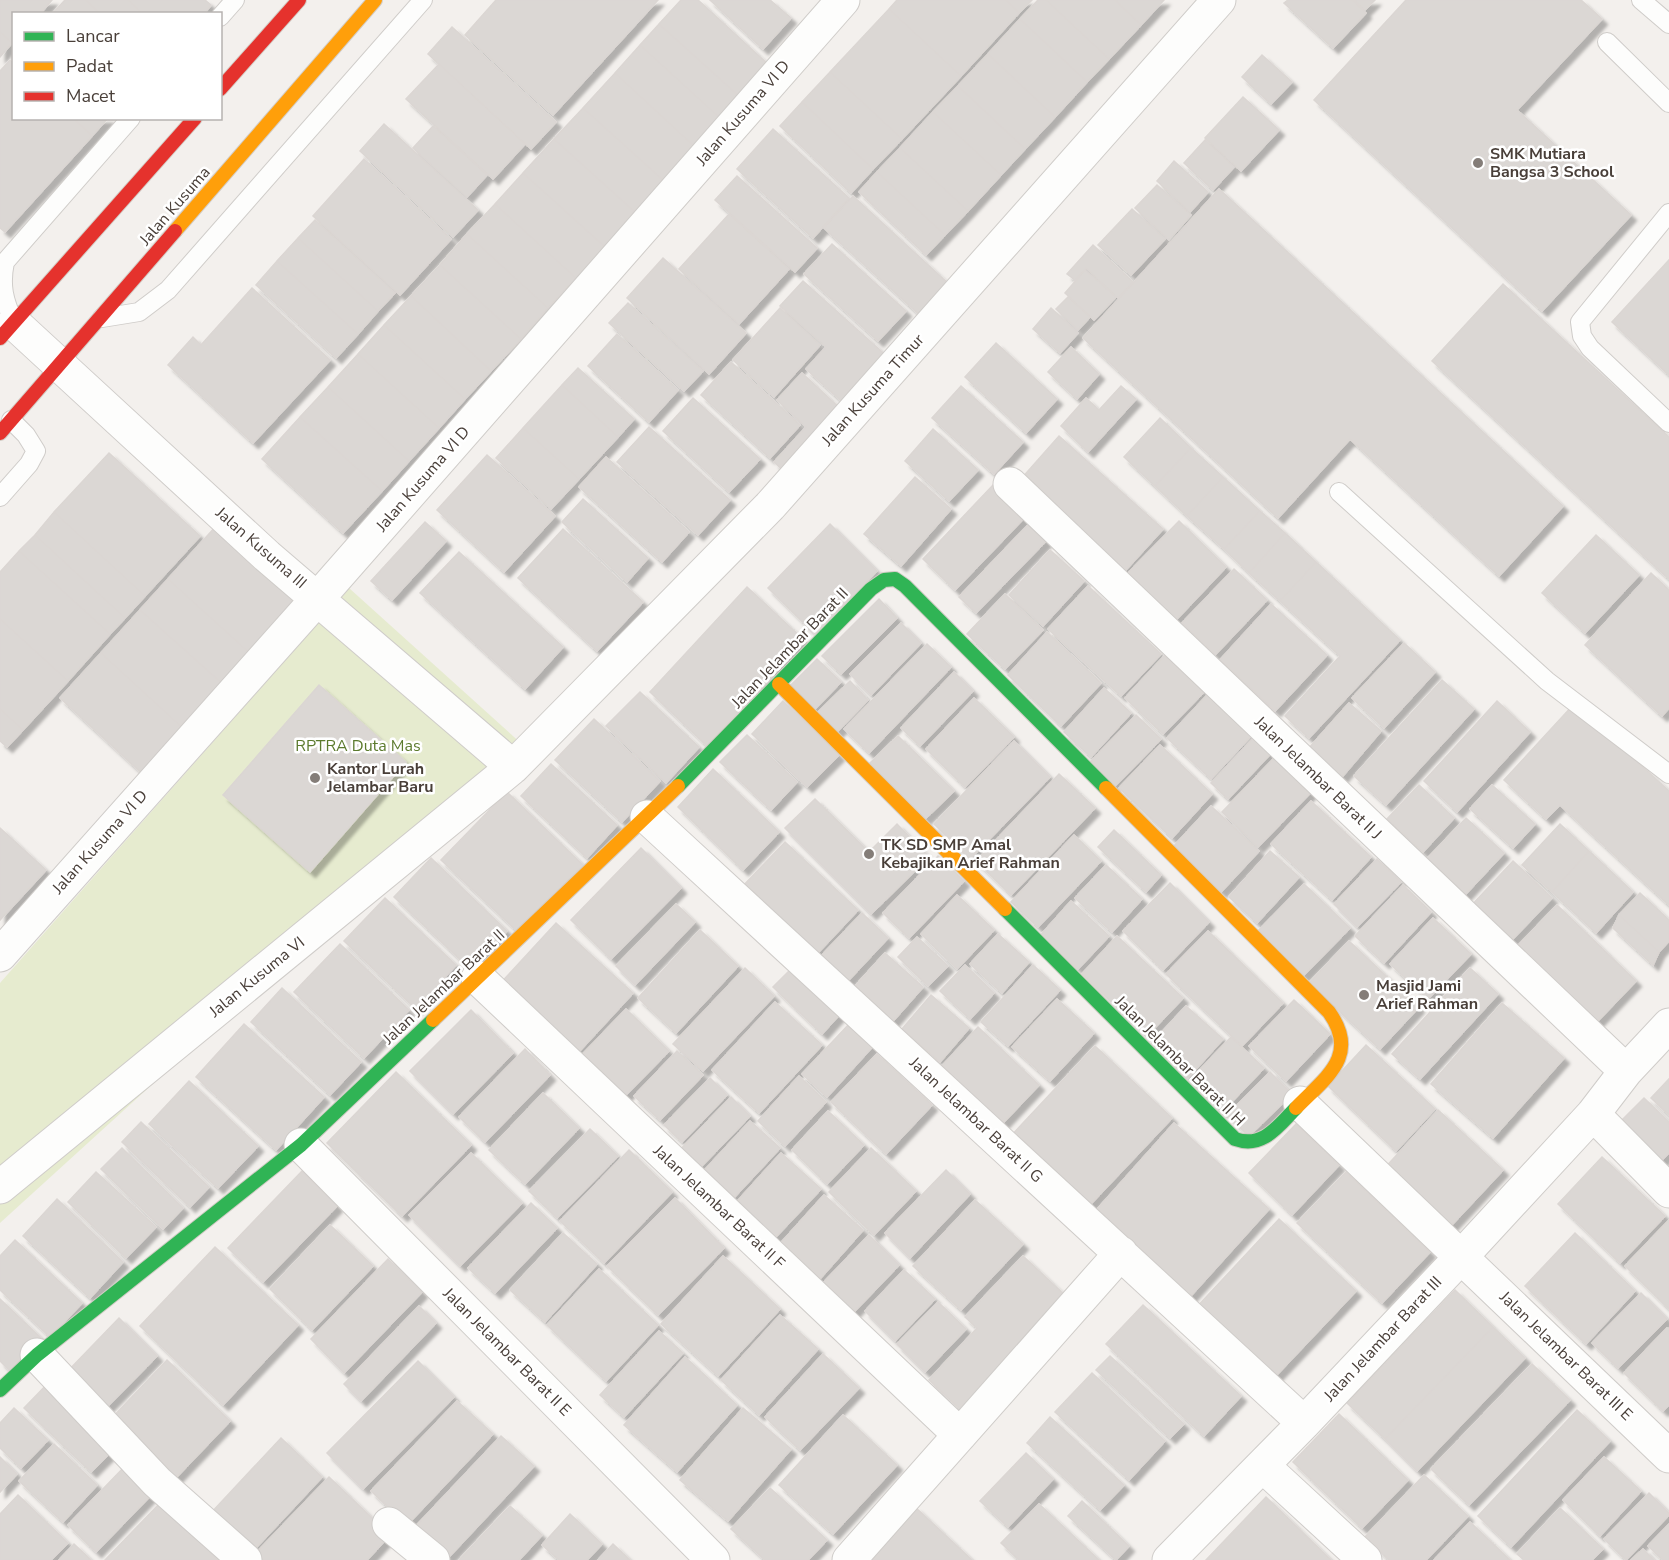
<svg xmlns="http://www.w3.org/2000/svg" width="1669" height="1560" font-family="'Nunito Sans',sans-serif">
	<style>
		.green { fill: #e6ebcf }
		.building { fill: #dbd7d4; stroke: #dbd6d3; stroke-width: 1.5; filter: url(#shadow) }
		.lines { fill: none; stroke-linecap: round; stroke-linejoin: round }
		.lane-casing { stroke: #cfccc9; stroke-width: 20 }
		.street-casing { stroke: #cfccc9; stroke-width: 35 }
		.fast-casing { stroke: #d3cdc6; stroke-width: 16 }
		.slow-casing { stroke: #d3cdc6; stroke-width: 16 }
		.jam-casing { stroke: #d3cdc6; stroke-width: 16 }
		.lane { stroke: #fdfdfc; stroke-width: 18 }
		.street { stroke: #fdfdfc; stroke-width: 33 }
		.fast { stroke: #30b455; stroke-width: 14 }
		.slow { stroke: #ff9f0a; stroke-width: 14 }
		.jam { stroke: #e5322d; stroke-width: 14 }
		.poi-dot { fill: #847d78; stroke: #fff; stroke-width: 2 }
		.labels { text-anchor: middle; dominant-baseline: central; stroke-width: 5; stroke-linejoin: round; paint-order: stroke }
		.street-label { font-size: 16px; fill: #493f39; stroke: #fff }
		.poi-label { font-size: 16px; font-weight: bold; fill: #493f39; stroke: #fff; text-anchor: start }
		.park-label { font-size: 16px; fill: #5b7a2d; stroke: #fff }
	</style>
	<defs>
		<filter id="shadow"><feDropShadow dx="5.5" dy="5.5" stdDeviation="1.5" flood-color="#0004"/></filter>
	</defs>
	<rect width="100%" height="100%" fill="#f3f0ed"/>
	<path class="green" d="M349,588L524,746L0,1223V983Z"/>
	<path class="building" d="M0,0H52L40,14H14L12,43L0,32Z
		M65,0H86L100,14H52Z
		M86,0H128L143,14H100Z
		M128,0H205L211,5L204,14H143Z
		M496,0H658L553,115L465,35Z
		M681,0H698L770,66L741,98L659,24Z
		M710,0H770L791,18L763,49Z
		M897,0H1006L1019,13L961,76L889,9Z
		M1006,0H1032L1019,13Z
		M1038,0H1046L1109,59L1087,82L1020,19Z
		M1046,0H1115L1141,25L1109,59Z
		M1115,0H1164L1141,25Z
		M1288,0H1352L1366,13L1333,48L1284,3Z
		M1354,0H1375L1365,10Z
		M1406,0H1581L1602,19L1517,110L1631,215L1542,311L1314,100Z
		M889,9L961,76L902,139L830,72Z
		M1020,19L1087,82L1055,117L988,54Z
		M659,24L741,98L721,119L640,45Z
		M452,27L556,122L531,149L428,54Z
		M0,32L12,43L0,57Z
		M640,45L721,119L696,148L615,73Z
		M988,54L1055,117L1025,149L958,86Z
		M1262,55L1292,82L1271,104L1242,77Z
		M10,60L14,64V118H73L92,136L5,232L0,228V71Z
		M439,64L525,144L493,179L406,99Z
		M830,72L902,139L873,169L802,102Z
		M615,73L696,148L664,181L583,108Z
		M958,86L1025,149L1001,175L933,112Z
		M1243,97L1279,130L1241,171L1205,138Z
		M802,102L873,169L851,193L780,126Z
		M583,108L664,181L636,213L554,139Z
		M933,112L1001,175L968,211L900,148Z
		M73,118H108L92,136Z
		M384,124L478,210L453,237L360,151Z
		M433,126L487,175L467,197L413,148Z
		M773,129L849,198L813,238L737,169Z
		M554,139L636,213L605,247L523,173Z
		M1205,140L1234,167L1213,190L1184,163Z
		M900,148L968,211L945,235L877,172Z
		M364,159L451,239L400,295L313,216Z
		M1174,161L1208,192L1190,212L1157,181Z
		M877,172L945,235L926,255L859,192Z
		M523,173L605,247L576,278L495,204Z
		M737,176L817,248L795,272L715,200Z
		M1157,185L1191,215L1169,240L1135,208Z
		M1219,189L1563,506L1499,576L1350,439L1278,518L1083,338Z
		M853,196L951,286L923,318L824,228Z
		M495,204L576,278L548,308L467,234Z
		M1132,209L1165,239L1131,275L1098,245Z
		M729,214L789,269L739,324L679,269Z
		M315,220L395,293L378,311L298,238Z
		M467,234L548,308L521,339L440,265Z
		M298,238L378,311L358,334L277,261Z
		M832,244L906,311L878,341L804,274Z
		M1093,245L1133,282L1118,298L1086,268L1075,280L1067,274Z
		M663,258L746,333L709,374L627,298Z
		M1669,260V375L1612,322Z
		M277,261L358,334L336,358L256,285Z
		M440,265L521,339L491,371L411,296Z
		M1085,270L1116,297L1094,320L1065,293Z
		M803,281L891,360L848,407L806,369L826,347L780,306Z
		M1503,284L1669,437V579L1432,361Z
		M252,288L330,360L253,443L168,365L193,337L201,345Z
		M411,296L491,371L465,399L384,325Z
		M1068,297L1090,317L1078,330L1056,309Z
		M628,303L703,371L684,391L609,323Z
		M780,308L820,345L774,397L733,360Z
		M1051,308L1078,333L1060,353L1033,329Z
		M384,325L465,399L439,428L358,354Z
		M617,334L678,390L649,422L588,366Z
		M996,343L1057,399L1026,433L965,377Z
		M1071,347L1099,374L1077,399L1048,372Z
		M358,354L439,428L409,461L328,387Z
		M731,362L800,425L770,458L701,395Z
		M578,368L634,419L618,437L562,385Z
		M802,373L846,414L789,476L774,462L806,427L777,400Z
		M562,385L618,437L579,479L523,428Z
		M961,386L1023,442L994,474L932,418Z
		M1121,386L1136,399L1088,452L1061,426L1086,398L1099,410Z
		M328,387L409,461L382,491L300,417Z
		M693,398L760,459L729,492L663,431Z
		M300,417L382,491L343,533L262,459Z
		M1160,418L1191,448L1155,486L1124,457Z
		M649,427L730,500L698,535L617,462Z
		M523,428L579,479L551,509L496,458Z
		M933,429L978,470L949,501L905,461Z
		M1059,436L1163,529L1124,572L1021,479Z
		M1191,448L1223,477L1187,516L1155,486Z
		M109,453L200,536L145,596L54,512Z
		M487,455L555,516L504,572L437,510Z
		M606,457L689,532L662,562L579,487Z
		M915,477L951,509L901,566L864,534Z
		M1223,477L1260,511L1224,549L1187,516Z
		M993,485L1026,516L955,590L923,559Z
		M583,499L648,558L627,582L562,522Z
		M1260,511L1285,533L1249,573L1224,549Z
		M54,512L145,596L125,618L35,535Z
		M1179,521L1226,567L1176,620L1128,573Z
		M425,522L446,541L392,600L371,581Z
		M830,524L877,571L815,634L768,588Z
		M1029,524L1046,541L976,613L959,597Z
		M217,525L303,605L255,658L168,579Z
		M563,529L643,602L597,651L518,578Z
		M1285,533L1316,562L1280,601L1249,573Z
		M35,535L125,618L110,634L19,551Z
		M1596,535L1639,575L1585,633L1542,593Z
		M1050,550L1084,581L1043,626L1009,595Z
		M19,551L110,634L68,681L0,619V572Z
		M459,552L563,647L525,689L420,593Z
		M1316,562L1400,640L1309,738L1285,716L1340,656L1280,601Z
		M1234,569L1267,600L1215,655L1182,623Z
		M1651,573L1669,590V708L1662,716L1585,645Z
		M168,579L255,658L227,688L140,610Z
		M1088,586L1161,654L1121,696L1048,629Z
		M747,587L805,641L707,746L650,692Z
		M1005,594L1043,630L1005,669L967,634Z
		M879,599L897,618L841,674L822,656Z
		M1271,604L1327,655L1275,711L1220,660Z
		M140,610L227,688L187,732L101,653Z
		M0,619L68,681L23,730L0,709Z
		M901,623L921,643L871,695L850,674Z
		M1047,632L1101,683L1061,726L1008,675Z
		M1404,643L1435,672L1384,728L1352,698Z
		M927,644L951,667L869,753L844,729Z
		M101,653L187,732L146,777L60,698Z
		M1165,655L1204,692L1163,734L1125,698Z
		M817,659L841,682L814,710L790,686Z
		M954,672L973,691L920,746L901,728Z
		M1442,680L1474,709L1386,805L1354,776Z
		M850,681L868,700L837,732L817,713Z
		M319,685L406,762L310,872L223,795Z
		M1104,688L1131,713L1091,757L1064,732Z
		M640,692L699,747L666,783L606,726Z
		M1210,692L1254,733L1211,779L1167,738Z
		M974,698L1014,737L965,787L926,749Z
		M783,701L839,755L807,787L752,734Z
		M1497,701L1530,732L1457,812L1424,781Z
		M1349,703L1381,731L1342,777L1309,748Z
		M1574,704L1669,791V905L1560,805L1546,819L1504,780Z
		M0,709L23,730L7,747L0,741Z
		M1136,715L1161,739L1114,787L1090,762Z
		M594,719L660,781L622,822L555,760Z
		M1257,734L1274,750L1228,799L1211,783Z
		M747,735L797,782L771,810L720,762Z
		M898,736L954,791L925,819L869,764Z
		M1014,741L1050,777L970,859L934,824Z
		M1160,745L1212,794L1172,838L1119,788Z
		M1279,753L1315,788L1258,847L1222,812Z
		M551,764L617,825L587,858L521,796Z
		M713,769L779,832L743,870L678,807Z
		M1059,774L1095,808L1011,895L976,861Z
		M1419,785L1454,818L1423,852L1387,819Z
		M1492,785L1535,824L1513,848L1470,809Z
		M507,792L583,865L518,932L441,860Z
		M815,799L869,852L897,824L929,857L871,914L785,828Z
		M1311,801L1371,857L1332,900L1271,844Z
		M1211,806L1259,851L1221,892L1173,847Z
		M1466,818L1504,853L1463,897L1425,861Z
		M1560,824L1589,851L1552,892L1522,865Z
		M0,828L46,870L0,920Z
		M1114,830L1161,875L1146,892L1098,847Z
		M1074,835L1101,861L1038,927L1011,902Z
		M785,842L858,910L815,956L742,887Z
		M641,848L681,888L611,959L571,920Z
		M1270,851L1299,877L1257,923L1229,897Z
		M1589,851L1633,892L1596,933L1552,892Z
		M938,856L964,881L909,938L883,913Z
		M431,858L507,931L471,970L394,897Z
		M1377,859L1401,882L1357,927L1334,904Z
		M1513,861L1552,898L1509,943L1470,907Z
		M1106,865L1142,899L1112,932L1075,898Z
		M1170,883L1209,922L1163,970L1123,931Z
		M1304,884L1350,928L1303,976L1257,932Z
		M1403,885L1431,912L1384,963L1355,936Z
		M1640,893L1669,920V941L1659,952L1619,915Z
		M957,895L994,930L957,969L921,934Z
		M385,898L456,965L416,1009L344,941Z
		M1071,901L1109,936L1078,969L1040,936Z
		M676,904L695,922L635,985L616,966Z
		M1557,905L1636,981L1593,1026L1514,950Z
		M862,913L888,938L847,982L821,956Z
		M1619,915L1659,952L1653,965L1613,928Z
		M1433,918L1471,954L1428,999L1390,964Z
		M556,923L633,993L575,1056L498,986Z
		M700,930L738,966L676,1033L638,998Z
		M1208,931L1283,1003L1242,1046L1166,974Z
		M998,934L1029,962L1002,993L970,964Z
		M1117,936L1183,998L1147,1036L1082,974Z
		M917,937L948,966L928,986L898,957Z
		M1349,941L1419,1007L1380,1049L1309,983Z
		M340,944L409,1010L364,1058L294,992Z
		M885,953L923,987L887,1028L848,994Z
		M965,965L994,993L970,1019L940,991Z
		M1033,965L1060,990L1008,1046L981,1022Z
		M745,968L774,996L703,1071L673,1044Z
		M1470,968L1498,994L1420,1079L1392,1054Z
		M791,969L840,1014L822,1034L773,987Z
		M282,988L361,1062L330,1095L251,1022Z
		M931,995L969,1028L940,1062L902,1029Z
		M1057,999L1094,1033L1050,1081L1012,1047Z
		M1294,1000L1330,1034L1286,1081L1249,1046Z
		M775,1002L822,1045L759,1113L712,1070Z
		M1502,1003L1564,1058L1493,1138L1431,1084Z
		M1186,1006L1223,1039L1188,1078L1151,1044Z
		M626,1009L669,1051L621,1100L578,1059Z
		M471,1010L513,1053L453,1114L410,1071Z
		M850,1023L874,1045L827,1097L802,1074Z
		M244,1024L324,1097L276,1150L196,1077Z
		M978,1027L1039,1085L1003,1123L942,1066Z
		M1231,1037L1264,1068L1222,1112L1189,1081Z
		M1366,1045L1435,1109L1396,1151L1328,1086Z
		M1095,1046L1172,1118L1086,1209L1009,1138Z
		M525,1049L550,1075L485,1142L459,1117Z
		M677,1051L703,1075L660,1120L634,1096Z
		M877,1054L932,1105L886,1154L831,1102Z
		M396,1072L471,1145L402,1216L327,1143Z
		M1270,1072L1292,1094L1249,1136L1227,1115Z
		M799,1076L826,1102L785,1146L758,1121Z
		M710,1078L727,1095L682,1142L664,1125Z
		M1669,1079V1115L1651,1098Z
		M189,1081L258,1146L218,1188L149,1124Z
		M543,1093L579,1128L525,1184L489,1150Z
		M731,1097L750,1116L694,1174L675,1155Z
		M1644,1098L1669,1122V1153L1653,1169L1613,1129Z
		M1438,1110L1503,1170L1447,1230L1382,1171Z
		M828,1111L864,1145L827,1184L792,1150Z
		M750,1121L780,1148L729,1203L700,1175Z
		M141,1122L209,1187L190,1207L122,1142Z
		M1174,1123L1269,1209L1188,1299L1093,1214Z
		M1296,1124L1339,1165L1292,1215L1249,1173Z
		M590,1129L618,1156L557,1218L529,1191Z
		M122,1148L183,1208L163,1229L101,1169Z
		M871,1148L916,1191L874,1235L829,1192Z
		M629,1150L672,1192L604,1263L560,1221Z
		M471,1153L522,1203L460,1266L409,1215Z
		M781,1153L821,1189L772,1241L733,1206Z
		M1602,1157L1665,1216L1620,1263L1558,1204Z
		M946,1170L970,1194L910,1258L885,1233Z
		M302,1171L337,1206L263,1282L228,1248Z
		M96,1172L156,1227L126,1258L68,1202Z
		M1346,1172L1430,1252L1382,1303L1297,1223Z
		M824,1195L863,1230L818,1281L779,1245Z
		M675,1198L724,1248L658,1315L607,1266Z
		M57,1199L123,1262L90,1298L23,1236Z
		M975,1200L1023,1244L961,1310L913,1266Z
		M531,1203L557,1228L495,1293L468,1268Z
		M1279,1219L1356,1291L1271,1381L1194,1310Z
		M1669,1220V1309L1625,1266Z
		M330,1225L373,1266L312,1330L270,1289Z
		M563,1233L597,1264L545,1322L510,1290Z
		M1575,1233L1635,1291L1586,1344L1525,1286Z
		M869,1235L899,1265L853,1313L822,1284Z
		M15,1240L82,1303L50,1337L0,1290V1256Z
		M215,1247L298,1325L223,1405L140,1326Z
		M723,1256L780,1309L718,1376L661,1324Z
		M1023,1256L1069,1299L962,1411L929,1380L977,1328L965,1317Z
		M388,1259L422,1292L344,1373L311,1339Z
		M599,1269L658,1325L606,1381L547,1325Z
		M904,1270L935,1299L895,1341L865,1311Z
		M1455,1290L1493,1327L1385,1439L1347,1403Z
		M1641,1293L1667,1319L1618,1368L1592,1343Z
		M0,1299L41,1338L10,1371L0,1361Z
		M938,1302L966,1329L925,1372L897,1344Z
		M1143,1305L1241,1396L1204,1436L1106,1344Z
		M419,1306L436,1323L361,1401L344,1384Z
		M780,1315L818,1349L759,1415L721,1380Z
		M119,1318L157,1356L103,1411L65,1374Z
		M1493,1327L1525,1358L1417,1471L1385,1439Z
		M1667,1328L1669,1329V1405L1663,1411L1624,1373Z
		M659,1331L683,1353L624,1417L600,1395Z
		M823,1354L859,1388L800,1450L765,1417Z
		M1110,1356L1184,1424L1170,1438L1096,1370Z
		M685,1357L737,1405L677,1472L624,1425Z
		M167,1360L230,1421L170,1484L107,1423Z
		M418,1361L454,1397L363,1489L327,1453Z
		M1532,1364L1570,1400L1469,1505L1431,1469Z
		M1092,1373L1165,1441L1129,1480L1055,1412Z
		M52,1379L119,1444L91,1472L24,1408Z
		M457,1401L493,1434L407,1525L371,1491Z
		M14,1408L48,1440L21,1468L0,1448V1423Z
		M743,1408L791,1449L728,1521L680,1480Z
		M1577,1410L1610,1441L1511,1547L1478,1516Z
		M1339,1414L1408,1480L1362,1528L1293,1462Z
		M843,1415L897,1465L833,1534L779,1485Z
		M1050,1417L1124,1485L1100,1510L1027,1443Z
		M501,1436L534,1466L448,1558L415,1527Z
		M281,1438L322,1477L253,1551L211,1513Z
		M54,1444L97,1485L63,1522L19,1481Z
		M1026,1453L1053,1479L1008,1527L980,1501Z
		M0,1457L17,1474L0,1492Z
		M1604,1457L1641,1491L1600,1536L1563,1500Z
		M128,1463L156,1490L96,1552L68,1525Z
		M1424,1475L1468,1516L1426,1560H1389L1365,1537Z
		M329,1477L390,1535L367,1560H263L256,1553Z
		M770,1488L827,1540L808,1560H765L731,1529Z
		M1649,1493L1669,1513V1515L1626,1560L1604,1539Z
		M18,1495L68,1543L51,1560H0V1514Z
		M1266,1497L1331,1560H1206Z
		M1082,1501L1129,1546L1116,1560L1068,1516Z
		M160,1503L218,1560H105Z
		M1039,1504L1099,1560H1019L1001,1543Z
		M510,1506L542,1535L519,1560H459Z
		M915,1507L972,1560H868Z
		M1560,1508L1603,1549L1592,1560H1524L1517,1554Z
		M570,1514L602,1544L587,1560H559L542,1545Z
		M1470,1522L1510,1560H1434Z
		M1669,1524V1560H1663L1648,1546Z
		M74,1544L91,1560H59Z
		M613,1544L630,1560H598Z
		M1643,1549L1654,1560H1631Z"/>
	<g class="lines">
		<defs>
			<path id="lane" d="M1641,0L1669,24
				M220,17L235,0
				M1607,42L1669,103
				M1669,213L1580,322L1582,336L1590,348L1669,423
				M102,318L139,312L168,290L423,0
				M14,323C4,300 0,286 5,262L131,118
				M1339,492L1547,681L1669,774
				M0,497L29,464L36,451L26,435L11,420"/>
			<path id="street" d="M14,323L267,556L513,767
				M1010,484L1626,1071
				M647,817L1304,1423
				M0,955L318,598L843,0
				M478,978L960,1435
				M1300,1103L1669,1456
				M1593,1114L1669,1191
				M301,1145L713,1560
				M0,1187L513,767L770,506L1219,0
				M37,1355L157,1482L245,1560
				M1263,1466L1365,1560
				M389,1524L433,1560
				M849,1560L1121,1253
				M1169,1560L1304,1423L1460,1258L1593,1114L1626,1071L1669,1025"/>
			<path id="fast" d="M678,786L871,589L884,580L895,579L905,586L1106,788
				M1005,909L1235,1139C1263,1149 1278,1126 1296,1108
				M0,1390L37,1355L301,1145L433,1020"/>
			<path id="slow" d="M175,231L375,0
				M779,684L1005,909
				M1106,788L1329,1012C1360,1056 1326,1077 1296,1108
				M433,1020L678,786"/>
			<path id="jam" d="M220,89L299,0
				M0,338L195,118
				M0,433L175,231"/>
		</defs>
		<use href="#lane" class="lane-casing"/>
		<use href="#street" class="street-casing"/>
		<use href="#fast" class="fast-casing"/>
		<use href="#slow" class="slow-casing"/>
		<use href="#jam" class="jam-casing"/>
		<use href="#lane" class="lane"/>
		<use href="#street" class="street"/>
		<use href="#fast" class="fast"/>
		<use href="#slow" class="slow"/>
		<use href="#jam" class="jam"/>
	</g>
	<g class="poi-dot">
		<circle cx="1478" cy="163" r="6"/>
		<circle cx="315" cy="778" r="6"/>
		<circle cx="869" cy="854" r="6"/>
		<circle cx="1364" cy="995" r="6"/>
	</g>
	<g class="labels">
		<g class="street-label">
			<text transform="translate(743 113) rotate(-49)">Jalan Kusuma VI D</text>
			<text transform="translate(175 206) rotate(-49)">Jalan Kusuma</text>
			<text transform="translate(873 390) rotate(-48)">Jalan Kusuma Timur</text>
			<text transform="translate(423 479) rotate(-49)">Jalan Kusuma VI D</text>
			<text transform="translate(261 548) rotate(41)">Jalan Kusuma III</text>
			<text transform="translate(790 648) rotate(-46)">Jalan Jelambar Barat II</text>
			<text transform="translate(1318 778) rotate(44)">Jalan Jelambar Barat II J</text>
			<text transform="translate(100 842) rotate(-48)">Jalan Kusuma VI D</text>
			<text transform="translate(257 977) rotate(-39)">Jalan Kusuma VI</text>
			<text transform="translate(444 987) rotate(-43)">Jalan Jelambar Barat II</text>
			<text transform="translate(1180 1061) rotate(45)">Jalan Jelambar Barat II H</text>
			<text transform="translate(976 1120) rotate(43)">Jalan Jelambar Barat II G</text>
			<text transform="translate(719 1207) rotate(43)">Jalan Jelambar Barat II F</text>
			<text transform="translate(1383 1339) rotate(-47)">Jalan Jelambar Barat III</text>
			<text transform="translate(507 1352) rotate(45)">Jalan Jelambar Barat II E</text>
			<text transform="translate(1566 1356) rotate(44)">Jalan Jelambar Barat III E</text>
		</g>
		<g class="poi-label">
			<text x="1490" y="154">SMK Mutiara<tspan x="1490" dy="18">Bangsa 3 School</tspan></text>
			<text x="327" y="769">Kantor Lurah<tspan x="327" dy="18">Jelambar Baru</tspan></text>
			<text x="881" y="845">TK SD SMP Amal<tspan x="881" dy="18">Kebajikan Arief Rahman</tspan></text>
			<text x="1376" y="986">Masjid Jami<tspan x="1376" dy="18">Arief Rahman</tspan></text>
		</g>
		<g class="park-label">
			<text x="358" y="746">RPTRA Duta Mas</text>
		</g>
	</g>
	<rect x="12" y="12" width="210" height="108" fill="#ffffff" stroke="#b6b2b0" stroke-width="1.5"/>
	<rect x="24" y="32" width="30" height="9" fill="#30b455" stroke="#b6b2b0" stroke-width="1.5"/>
	<text x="66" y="42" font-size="18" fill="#493f39">Lancar</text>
	<rect x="24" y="62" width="30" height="9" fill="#ff9f0a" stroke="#b6b2b0" stroke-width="1.5"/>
	<text x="66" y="72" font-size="18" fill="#493f39">Padat</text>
	<rect x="24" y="92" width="30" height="9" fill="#e5322d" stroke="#b6b2b0" stroke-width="1.5"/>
	<text x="66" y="102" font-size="18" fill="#493f39">Macet</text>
</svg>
